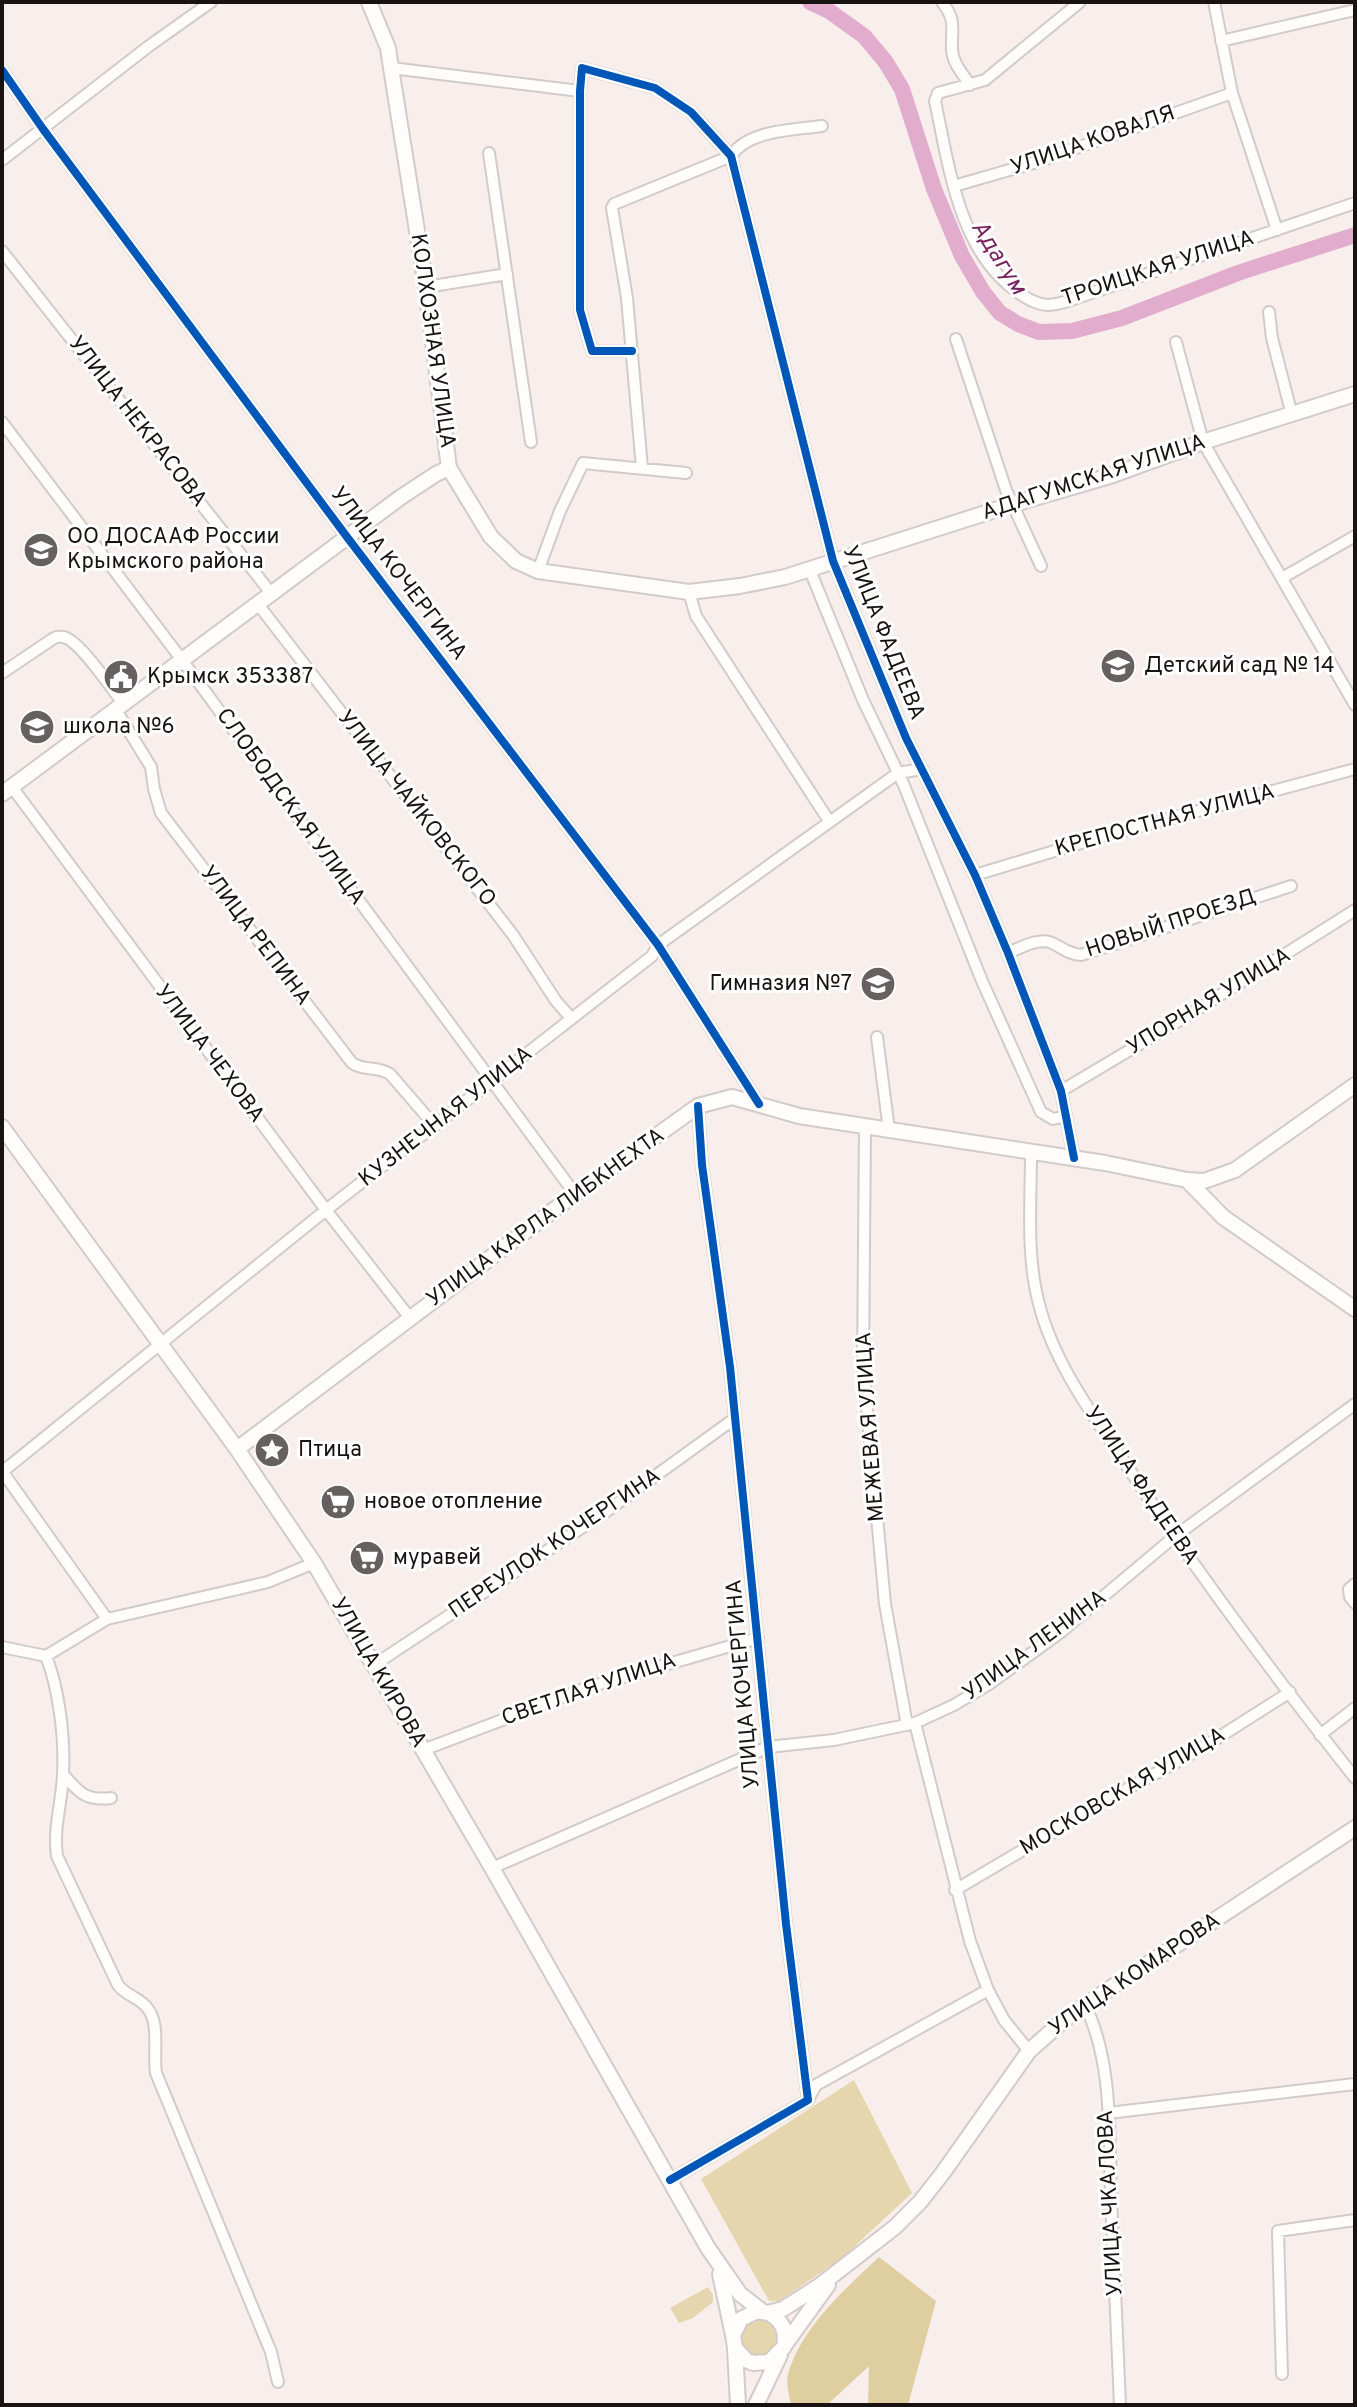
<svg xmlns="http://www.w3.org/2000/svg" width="1357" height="2407" font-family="Overpass,sans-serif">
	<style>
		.green { fill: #e5d6ae }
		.forest { fill: #dfcfa0 }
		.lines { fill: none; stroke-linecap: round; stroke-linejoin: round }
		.river { stroke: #e2accd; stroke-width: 16 }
		.minor-casing { stroke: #d2cbc9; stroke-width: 14 }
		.major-casing { stroke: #d2cbc9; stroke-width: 18 }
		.minor { stroke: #fefdfc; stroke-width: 10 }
		.major { stroke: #fefdfc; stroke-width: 14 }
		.cycleway-casing { stroke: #fff; stroke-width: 13 }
		.cycleway { stroke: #0057b8; stroke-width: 8 }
		.labels { text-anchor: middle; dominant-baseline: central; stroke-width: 6; stroke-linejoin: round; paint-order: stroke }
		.street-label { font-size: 22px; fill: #181311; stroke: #fff }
		.poi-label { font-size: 22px; fill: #181311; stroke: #fff; text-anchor: start }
		.water-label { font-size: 24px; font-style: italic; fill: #772360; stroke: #fff }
	</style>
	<rect width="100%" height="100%" fill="#f8efec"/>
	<path class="green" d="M854,2080L912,2193L841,2259L779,2301H769L701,2179Z
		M708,2287L713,2295V2302L693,2318L679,2323L670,2308Z
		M739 2337a20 20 0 1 1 40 0a20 20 0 1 1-40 0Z"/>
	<path class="forest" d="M879,2257L936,2301L908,2405H868L869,2366L827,2405H791C789,2396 786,2383 788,2374C802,2327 844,2290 879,2257Z"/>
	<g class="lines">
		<path class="river" d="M810,2L829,11L864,36L885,61L902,89L934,189L962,256L983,292L1000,313L1018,324L1039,332L1072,331L1122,318L1238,273L1355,235"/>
		<defs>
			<path id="minor" d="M942,2C957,21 951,29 952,50C953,64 963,74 970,85
				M1080,2L985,80L938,93L935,101C949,166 959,253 1019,293C1028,299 1036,304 1047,305C1053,305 1060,303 1065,302L1355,203
				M1214,2L1232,93L1277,230
				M1221,41L1355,10
				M391,68L580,91
				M2,70L43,129L347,537L658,945L759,1104
				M489,153L531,442
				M2,160L149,46L211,2
				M954,186L1037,162L1232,93
				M2,251L271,593
				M426,287L507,274
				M1269,312L1272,338L1292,415
				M956,339L1006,490L1041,566
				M1176,342L1203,442L1355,705
				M632,351H592L580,310V91L582,68L655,88L691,112L731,156L833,561L906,738L975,875L1008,953L1061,1091L1074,1158
				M2,422L182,660L575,1194
				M642,468L627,298L612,208L614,204L731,156C748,130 793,130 822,126
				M809,568L863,700L903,783L982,981L1041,1112L1053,1119L1066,1116
				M538,571L560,511L583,463L686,473
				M1282,578L1355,536
				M689,592L696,616L829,821
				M257,603L513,935L556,1001L571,1018
				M2,673L51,640C56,637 57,636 63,637C79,639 112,690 124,704
				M116,710L151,767L154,789L161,813L352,1063C363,1071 378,1066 390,1074L435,1126
				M898,773L922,769
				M12,787L326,1210L410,1318
				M975,875L1101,837L1355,769
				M1008,953C1020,948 1039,937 1052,943C1063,948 1068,954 1081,955L1291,886
				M877,1037L889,1130
				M1061,1091L1192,1013L1355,910
				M865,1126L863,1365L885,1604L907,1725
				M1031,1153C1031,1202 1026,1256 1039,1304C1054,1364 1095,1418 1129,1469C1199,1575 1276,1678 1355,1778
				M2,1471L107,1619
				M2,1472L326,1210L652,956L658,945L898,773
				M1355,1584L1349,1589L1350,1597L1355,1603
				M2,1647L46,1656L107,1619L268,1582L314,1563
				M46,1656C59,1689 65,1738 63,1774C62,1803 53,1827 57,1856L118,1985C126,1996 141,1998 148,2009C160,2024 153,2054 156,2073L271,2352L278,2382
				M374,1665L604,1513L734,1419
				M915,1723L970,1941L988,1990L1004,2020L1029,2051
				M1320,1735L1355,1708
				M423,1750L589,1687L758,1638
				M63,1774C79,1793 86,1801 111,1798
				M492,1868L768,1747L834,1740L915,1723L954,1705L989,1684L1061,1632L1174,1537L1355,1404
				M955,1890L1118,1794L1202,1748L1290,1692
				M1085,2005C1113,2062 1109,2135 1111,2197C1114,2267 1117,2336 1120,2405
				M808,2100L816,2085L988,1990
				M1108,2113L1355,2084
				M670,2180L808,2100L786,1924L730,1367L702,1165L698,1106
				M1282,2374L1278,2231L1355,2220"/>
			<path id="major" d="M369,2L388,48L391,68L426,287L449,468L491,537L516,561L538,571L689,592L740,586L785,577L1014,504L1113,475L1203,442L1355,394
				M2,794L401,497L436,474L449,468
				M2,1127L237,1449L314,1563L492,1868L708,2248L740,2294L762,2311
				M1187,1180L1223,1217L1355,1309
				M237,1449L575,1194L698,1106L732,1097L799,1116L1105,1163L1187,1180L1204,1181L1235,1170L1355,1085
				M720,2274L733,2335
				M768,2313C783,2320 787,2332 784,2347L769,2362L753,2363L746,2360L735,2348L733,2335L741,2319L757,2311L768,2313L783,2309L819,2286L895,2227L920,2202L942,2174L1029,2051L1064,2020L1085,2005L1355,1828
				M784,2346L828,2285
				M735,2349L738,2405
				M756,2405L780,2355"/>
		</defs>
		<use href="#minor" class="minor-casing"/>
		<use href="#major" class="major-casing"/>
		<use href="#minor" class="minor"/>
		<use href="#major" class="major"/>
		<defs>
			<path id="cycleway" d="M2,70L43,129L347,537L658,945L759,1104
				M632,351H592L580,310V91L582,68L655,88L691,112L731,156L833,561L906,738L975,875L1008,953L1061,1091L1074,1158
				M670,2180L808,2100L786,1924L730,1367L702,1165L698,1106"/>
		</defs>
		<use href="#cycleway" class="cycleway-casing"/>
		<use href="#cycleway" class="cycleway"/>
	</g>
	<defs>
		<symbol id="university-disc" viewBox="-11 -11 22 22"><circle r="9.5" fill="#66605e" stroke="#fff"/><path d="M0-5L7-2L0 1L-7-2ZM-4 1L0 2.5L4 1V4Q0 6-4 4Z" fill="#fff"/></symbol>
		<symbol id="school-disc" viewBox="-11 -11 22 22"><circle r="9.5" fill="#66605e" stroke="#fff"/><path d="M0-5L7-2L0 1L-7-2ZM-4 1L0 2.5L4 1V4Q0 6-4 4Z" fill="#fff"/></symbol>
		<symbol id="civic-disc" viewBox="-11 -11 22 22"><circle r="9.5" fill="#66605e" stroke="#fff"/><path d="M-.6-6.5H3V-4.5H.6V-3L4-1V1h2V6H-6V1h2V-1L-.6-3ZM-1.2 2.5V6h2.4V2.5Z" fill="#fff"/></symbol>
		<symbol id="sight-disc" viewBox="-11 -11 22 22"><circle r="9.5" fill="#66605e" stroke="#fff"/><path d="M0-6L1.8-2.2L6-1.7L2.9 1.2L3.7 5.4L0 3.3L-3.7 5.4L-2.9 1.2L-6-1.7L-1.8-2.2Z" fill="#fff"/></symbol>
		<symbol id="supermarket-disc" viewBox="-11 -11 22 22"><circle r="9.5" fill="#66605e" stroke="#fff"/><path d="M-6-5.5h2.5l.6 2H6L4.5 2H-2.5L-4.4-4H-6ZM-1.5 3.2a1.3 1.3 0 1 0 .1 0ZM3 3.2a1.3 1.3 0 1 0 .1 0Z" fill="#fff"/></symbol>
	</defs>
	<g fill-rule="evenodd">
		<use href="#university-disc" x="21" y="530" width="40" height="40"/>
		<use href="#school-disc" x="1098" y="646" width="40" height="40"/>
		<use href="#civic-disc" x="101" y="657" width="40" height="40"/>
		<use href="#school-disc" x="17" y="707" width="40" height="40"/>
		<use href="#school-disc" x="858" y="964" width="40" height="40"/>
		<use href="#sight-disc" x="252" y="1430" width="40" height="40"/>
		<use href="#supermarket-disc" x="318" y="1482" width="40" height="40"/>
		<use href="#supermarket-disc" x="347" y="1538" width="40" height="40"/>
	</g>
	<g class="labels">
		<g class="street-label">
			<text transform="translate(1093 141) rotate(-19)">УЛИЦА КОВАЛЯ</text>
			<text transform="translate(1158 269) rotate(-18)">ТРОИЦКАЯ УЛИЦА</text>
			<text transform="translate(432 341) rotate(82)">КОЛХОЗНАЯ УЛИЦА</text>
			<text transform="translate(137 422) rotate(52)">УЛИЦА НЕКРАСОВА</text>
			<text transform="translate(1094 478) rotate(-18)">АДАГУМСКАЯ УЛИЦА</text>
			<text transform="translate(398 574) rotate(53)">УЛИЦА КОЧЕРГИНА</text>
			<text transform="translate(883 633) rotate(68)">УЛИЦА ФАДЕЕВА</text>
			<text transform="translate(290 807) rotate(54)">СЛОБОДСКАЯ УЛИЦА</text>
			<text transform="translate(416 809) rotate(52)">УЛИЦА ЧАЙКОВСКОГО</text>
			<text transform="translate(1165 821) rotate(-15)">КРЕПОСТНАЯ УЛИЦА</text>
			<text transform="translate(1171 924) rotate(-18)">НОВЫЙ ПРОЕЗД</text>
			<text transform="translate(255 936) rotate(53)">УЛИЦА РЕПИНА</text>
			<text transform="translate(1209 1002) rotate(-31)">УПОРНАЯ УЛИЦА</text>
			<text transform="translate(209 1054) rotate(53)">УЛИЦА ЧЕХОВА</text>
			<text transform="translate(446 1117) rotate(-38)">КУЗНЕЧНАЯ УЛИЦА</text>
			<text transform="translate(546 1218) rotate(-36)">УЛИЦА КАРЛА ЛИБКНЕХТА</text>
			<text transform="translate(871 1427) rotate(-94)">МЕЖЕВАЯ УЛИЦА</text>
			<text transform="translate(1141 1486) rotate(56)">УЛИЦА ФАДЕЕВА</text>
			<text transform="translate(555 1544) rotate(-34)">ПЕРЕУЛОК КОЧЕРГИНА</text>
			<text transform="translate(1035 1646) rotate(-36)">УЛИЦА ЛЕНИНА</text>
			<text transform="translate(378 1673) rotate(60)">УЛИЦА КИРОВА</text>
			<text transform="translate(744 1684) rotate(-95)">УЛИЦА КОЧЕРГИНА</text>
			<text transform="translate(589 1690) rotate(-19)">СВЕТЛАЯ УЛИЦА</text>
			<text transform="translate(1123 1792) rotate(-30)">МОСКОВСКАЯ УЛИЦА</text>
			<text transform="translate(1135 1975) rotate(-34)">УЛИЦА КОМАРОВА</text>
			<text transform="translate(1111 2203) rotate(-93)">УЛИЦА ЧКАЛОВА</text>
		</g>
		<g class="poi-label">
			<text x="67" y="537">ОО ДОСААФ России<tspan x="67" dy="25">Крымского района</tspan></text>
			<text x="1144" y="666">Детский сад № 14</text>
			<text x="147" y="677">Крымск 353387</text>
			<text x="63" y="727">школа №6</text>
			<text x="852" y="984" text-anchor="end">Гимназия №7</text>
			<text x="298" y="1450">Птица</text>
			<text x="364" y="1502">новое отопление</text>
			<text x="393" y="1558">муравей</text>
		</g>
		<g class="water-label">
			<text transform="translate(998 258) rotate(58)">Адагум</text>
		</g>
	</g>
	<rect width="1357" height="2407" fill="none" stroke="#181311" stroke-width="8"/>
</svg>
